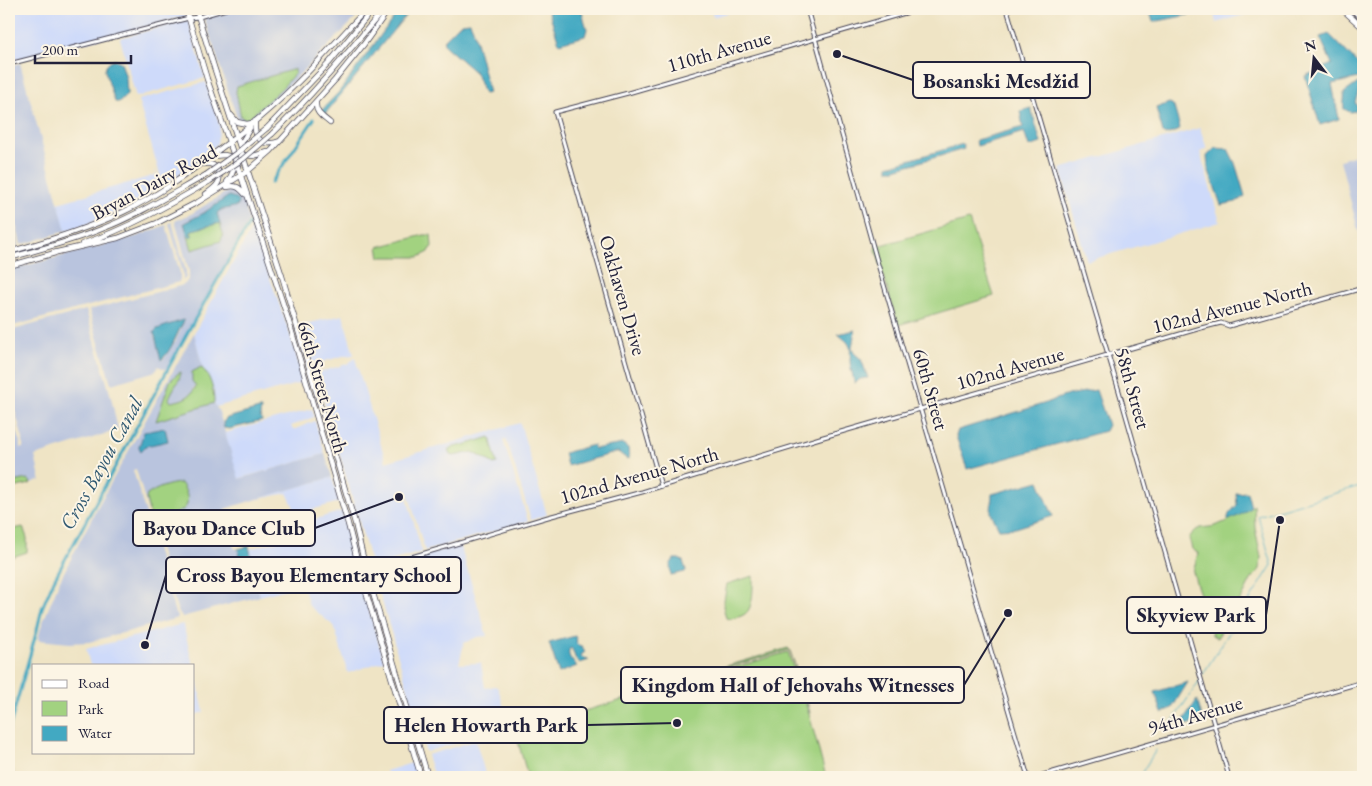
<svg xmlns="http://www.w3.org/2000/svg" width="1372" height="786" font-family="'EB Garamond',serif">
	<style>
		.built { fill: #cedafa; fill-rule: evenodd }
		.industrial { fill: #b9c4de; fill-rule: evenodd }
		.green { fill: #a2d280; stroke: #627a5e }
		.water { fill: #42a9c2; stroke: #32667e }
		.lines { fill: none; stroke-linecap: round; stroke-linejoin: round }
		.stream { stroke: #42a9c2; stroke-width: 1 }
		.canal { stroke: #42a9c2; stroke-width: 3 }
		.tertiary-casing { stroke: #413f50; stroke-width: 5 }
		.primary-casing { stroke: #413f50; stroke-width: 6 }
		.motorway-casing { stroke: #413f50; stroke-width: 7 }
		.tertiary { stroke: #fff; stroke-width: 3 }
		.primary { stroke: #fff; stroke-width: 4.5 }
		.motorway { stroke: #fff; stroke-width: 5 }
		.primary-bridge-casing { stroke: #413f50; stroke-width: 6; stroke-linecap: butt }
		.primary-bridge { stroke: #fff; stroke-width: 4.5 }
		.labels { text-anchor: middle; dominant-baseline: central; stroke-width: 4; stroke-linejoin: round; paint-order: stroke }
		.street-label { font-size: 20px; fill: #22223b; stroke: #fcf5e5 }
		.water-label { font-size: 21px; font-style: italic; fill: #2f5871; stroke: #fcf5e5 }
		.leader { fill: none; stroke: #22223b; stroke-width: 2 }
		.callout-dot { fill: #22223b; stroke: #fcf5e5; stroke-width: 2 }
		.callout { fill: #fcf5e5; stroke: #22223b; stroke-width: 2 }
		.callout-label { font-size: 21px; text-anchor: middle; font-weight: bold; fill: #22223b }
	</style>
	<rect width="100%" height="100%" fill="#fcf5e5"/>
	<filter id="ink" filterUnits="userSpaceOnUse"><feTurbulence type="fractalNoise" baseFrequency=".02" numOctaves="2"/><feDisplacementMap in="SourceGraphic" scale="10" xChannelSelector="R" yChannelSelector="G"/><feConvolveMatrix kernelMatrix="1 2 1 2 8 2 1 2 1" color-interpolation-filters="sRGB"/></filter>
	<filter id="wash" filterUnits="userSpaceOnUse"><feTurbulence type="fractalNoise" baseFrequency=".0096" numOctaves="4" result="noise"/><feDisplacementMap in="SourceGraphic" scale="20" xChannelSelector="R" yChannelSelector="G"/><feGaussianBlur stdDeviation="1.12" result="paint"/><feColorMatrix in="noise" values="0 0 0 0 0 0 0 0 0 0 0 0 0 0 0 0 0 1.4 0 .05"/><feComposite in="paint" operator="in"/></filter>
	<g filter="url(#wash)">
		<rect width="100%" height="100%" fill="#efe4c5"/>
		<path class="built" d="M9,9H184L187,16L16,60L9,36Z
			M711,9H741L713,17Z
			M1213,9H1265L1216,23Z
			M188,20L205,78L136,97L120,38Z
			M206,82L220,126L217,144L200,160L163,185L138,100Z
			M1200,128L1207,149L1200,152L1220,222L1087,261L1060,169Z
			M155,168L160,187L122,209L80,227L66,231L58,203L156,175Z
			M252,228L291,337L304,382L216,407L214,403V392L206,372L203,369L194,333Z
			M343,315L354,355L343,356L318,363L314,367L302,325Z
			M355,358L386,462L520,423L547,515L531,520L506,439L503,440L528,521L425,551L409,496L407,497L422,552L372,566L315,370L321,372L347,364ZM489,437L493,464L472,452L448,450L450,448L471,443Z
			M312,409L314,417L291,426L293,430L315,421L325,454L238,479L225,433Z
			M332,477L339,502L297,514L287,493L254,500Z
			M342,511L358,570L260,596L251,560L250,549L299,535L297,525Z
			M460,545L487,636L477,637L464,643L459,664L481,663L485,688L495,686L498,688L510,727L426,752L373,570Z
			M359,574L384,661L348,673L334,626L309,606L304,588Z
			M183,624L193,665H90L86,649Z
			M194,667L204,712L194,715Z
			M492,736L493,738L476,742L486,777H434L427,755Z
			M415,762L419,777H388L386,771Z"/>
		<path class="industrial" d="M232,9H365L282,92L251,121L247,122L238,121L204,17ZM295,69V73L283,87L260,107L239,111L240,106L236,92L237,86Z
			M20,63L66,231L21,245L9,194V66Z
			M1363,153V240L1358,230L1340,160Z
			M233,189L238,191L242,197L249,220L167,370L158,366L156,371L111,384L89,310L180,286L185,284L189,278V271L175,221L191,214L225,193ZM237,206L221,210L217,213L223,234L221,241L192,250L184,223L202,214ZM184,321L176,340L166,356L162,360L154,336Z
			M9,208L18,246L9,249Z
			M172,222L186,271V277L183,281V273L169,223Z
			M166,225L180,273V279L179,282L9,327V270L138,236Z
			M86,310L111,397L118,430L35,456L41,482L39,480L31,483L30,481L9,483V422L14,421L20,440V448H23V439L9,390V331Z
			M194,333L203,369L201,367L192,393L187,397L179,400L171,402L169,399L171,391L180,379L165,394V399L160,409L157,420L214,403L219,412L239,479L325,454L332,477L224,509L234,548L238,549L248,587L257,585L260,596L182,617L178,612L149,515L151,519L169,517L175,514L188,502L185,488L146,499L149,514L136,469L133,470L175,613L178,618L89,642L70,643L38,640L41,627L60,580L97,508ZM142,438L167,441L146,446L141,451L139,447Z"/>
		<path class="green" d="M295,69V73L283,87L249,118L245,119L241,117L236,92L237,86Z
			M969,220L994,296L898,325L875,247Z
			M220,223L223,234L221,241L192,250L188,236L190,237L192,230Z
			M424,235H431L432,246L429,252L419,257H380L378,247Z
			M201,367C211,376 214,390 214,403L156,421L170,381L177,374L181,372C180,382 172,389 169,399L171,402C183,400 191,397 196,386L192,381V372Z
			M490,437L497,463L494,464L473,452L453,456L450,455L448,450L450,448L471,443Z
			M28,479L31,483L30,484L9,489V483Z
			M181,483C186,490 191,502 184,509C181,511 177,512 174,514C167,518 159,521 151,519L146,499L147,495C157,488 168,484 181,483Z
			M1254,505L1255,528L1261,557L1260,569L1251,580L1242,598L1217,638L1212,635L1210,619L1198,589L1193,572L1198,553L1192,549L1189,538C1200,522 1205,531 1220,524C1232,519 1244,513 1254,505Z
			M23,527L27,538V552L9,558V530Z
			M753,576C753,586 754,608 745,614C741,617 734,618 730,619L726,618L723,606L727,584Z
			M788,648L789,649L802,683L810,713L790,651L788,650L694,677L693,676Z
			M788,652L809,714L826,777H528L515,731Z"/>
		<path class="water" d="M400,9H411L325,114L321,111L339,92Z
			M548,9H581L587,29L585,36L559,43Z
			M1149,9H1201L1198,13L1153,22Z
			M470,22L473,29L489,93L484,94L476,73L445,46L443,41L461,23Z
			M1329,34L1363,69V77L1332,84L1339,119L1320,125L1305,76L1332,64L1320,37Z
			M115,60L121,62L126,78L127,94L120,102H115L105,71C105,65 109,62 115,60Z
			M1358,83L1360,86L1355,103L1357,106L1356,111L1350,112L1344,109C1343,103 1345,99 1344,93Z
			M1169,103L1172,104L1174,107L1180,128L1178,131L1165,135L1163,133L1156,108Z
			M1031,108L1041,143L1029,147L1024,132L977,146L976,140L1023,127L1020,111Z
			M963,144L964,149L895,169H888V166Z
			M1215,148L1228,149L1235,163L1245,196L1236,202L1221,205L1208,168L1207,156Z
			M229,196L235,198L238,202V206L221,210L217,213L220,223L192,230L190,234L193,235L190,237L188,236L184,223L202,214Z
			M183,320L184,321C176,334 173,349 161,360L154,332L157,329Z
			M855,330L852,348L854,353L861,359L868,378L860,379L856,383L854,382C853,375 850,367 850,361C851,344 851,345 838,334Z
			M1096,390L1108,425L1105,431L967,469L956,436L958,430L1043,404L1068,395Z
			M259,409H261L260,416L262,421L229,429L224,428L223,422L227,418Z
			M165,428L168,441L146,446L141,451L139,447L144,432Z
			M623,444L628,448L629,458L627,459L618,452L567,466L564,453L593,445L594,449Z
			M1039,481L1053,516L1016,528L999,529L991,513L992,494Z
			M1247,492L1251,507L1242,514L1227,521L1229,514L1237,505L1236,493Z
			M249,546L257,585L248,588L238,549Z
			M674,559H679L683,561L686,570L685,572L671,575L670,565Z
			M575,636L577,642L576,643L579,646H582L585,652L582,654L581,657L589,660L580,663L576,660L572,649L570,648C566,655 572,661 577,666L559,673L549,643Z
			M1188,682L1172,708L1162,713L1155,692Z
			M1197,700L1203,720L1186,725L1182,723Z"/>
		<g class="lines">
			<path class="stream" d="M1203,674L1272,565L1258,516L1363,485
				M1166,731L1200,680
				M1139,777L1156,750"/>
			<path class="canal" d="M271,183L314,119
				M9,729L37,630L42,608L54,580L190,328L249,224
				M9,758L13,777"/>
		</g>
	</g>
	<g filter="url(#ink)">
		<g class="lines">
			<defs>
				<path id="tertiary" d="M807,9L877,261L1028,777
					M1007,9L1096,314L1119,391L1229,777
					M9,64L189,18L199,17L226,9
					M661,486L555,112L628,93L919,9
					M360,572L548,517L642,492L820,438L1201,328L1221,323L1229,326L1363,288
					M1036,777L1363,682"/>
				<path id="primary" d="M186,9L207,79L241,176L288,319L348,524L360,572L421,777
					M196,9L214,67L282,276L355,523L366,570L428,777
					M1342,9L1363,28
					M316,103C315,113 323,117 330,123
					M231,115L237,122L247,124L252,123
					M255,121C253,138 263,148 280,141
					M267,128L329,63L373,9
					M272,134C313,95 348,52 384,9
					M246,155L253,156L268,152
					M214,156L224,155L233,157
					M239,163L242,142L250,128
					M200,164C204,164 209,163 213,165C219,168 221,177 218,183C216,187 210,191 206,194
					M227,182C232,176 234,170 235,162
					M227,187C236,185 239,187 245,194
					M82,244C127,229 169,205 210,181
					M9,252C48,241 87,229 123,212C157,196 186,175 216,152C243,132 270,110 294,86C320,61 342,34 367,9
					M53,253L118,238L157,223L198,202L248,171L271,151L335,80L364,44L389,9
					M9,258C41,249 73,241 104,228C140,214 173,193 206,175
					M9,266L55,253"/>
				<path id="motorway" d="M1352,9L1363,19"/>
			</defs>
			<use href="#tertiary" class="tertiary-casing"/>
			<use href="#primary" class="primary-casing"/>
			<use href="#motorway" class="motorway-casing"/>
			<use href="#tertiary" class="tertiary"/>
			<use href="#primary" class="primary"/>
			<use href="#motorway" class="motorway"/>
			<defs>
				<path id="primary-bridge" d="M206,175L238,152L267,128
					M210,181L243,159L272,134"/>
			</defs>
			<use href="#primary-bridge" class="primary-bridge-casing"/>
			<use href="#primary-bridge" class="primary-bridge"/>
		</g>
	</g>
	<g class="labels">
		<g class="street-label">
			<text transform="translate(719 51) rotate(-16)">110th Avenue</text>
			<text transform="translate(154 182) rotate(-28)">Bryan Dairy Road</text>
			<text transform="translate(623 295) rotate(74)">Oakhaven Drive</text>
			<text transform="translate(1232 307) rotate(-14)">102nd Avenue North</text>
			<text transform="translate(1010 368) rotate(-16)">102nd Avenue</text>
			<text transform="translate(323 387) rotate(74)">66th Street North</text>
			<text transform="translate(1133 388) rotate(74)">58th Street</text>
			<text transform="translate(931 389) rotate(74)">60th Street</text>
			<text transform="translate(639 475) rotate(-16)">102nd Avenue North</text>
			<text transform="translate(1195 715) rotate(-16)">94th Avenue</text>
		</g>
		<g class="water-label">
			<text transform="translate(101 463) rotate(-61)">Cross Bayou Canal</text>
		</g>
	</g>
	<path class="leader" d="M837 54L913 80M399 497L315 528M145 645L166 575M1280 520L1266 615M1008 613L964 685M677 723L587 725"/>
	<g class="callout-dot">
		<circle cx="837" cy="54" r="5"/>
		<circle cx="399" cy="497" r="5"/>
		<circle cx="145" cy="645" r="5"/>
		<circle cx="1280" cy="520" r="5"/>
		<circle cx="1008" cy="613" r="5"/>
		<circle cx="677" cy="723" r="5"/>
	</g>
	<g class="callout">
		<rect x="913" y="62" width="177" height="36" rx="5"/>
		<rect x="133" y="510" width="182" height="36" rx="5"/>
		<rect x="166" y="557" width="295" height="36" rx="5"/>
		<rect x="1127" y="597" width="139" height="36" rx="5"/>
		<rect x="621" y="667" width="343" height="36" rx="5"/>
		<rect x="384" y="707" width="203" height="36" rx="5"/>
	</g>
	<g class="callout-label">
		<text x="1001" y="88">Bosanski Mesdžid</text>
		<text x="224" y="535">Bayou Dance Club</text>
		<text x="314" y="582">Cross Bayou Elementary School</text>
		<text x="1196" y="622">Skyview Park</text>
		<text x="793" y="692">Kingdom Hall of Jehovahs Witnesses</text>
		<text x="486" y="732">Helen Howarth Park</text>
	</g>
	<rect width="1372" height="786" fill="none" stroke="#fcf5e5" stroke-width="30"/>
	<rect x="32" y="664" width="162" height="90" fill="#fcf5e5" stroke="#a5a1a1"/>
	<rect x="42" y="680" width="25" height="8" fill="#ffffff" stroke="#a5a1a1"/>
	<text x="78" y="688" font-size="15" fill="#22223b">Road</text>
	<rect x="42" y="701" width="25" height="15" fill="#a2d280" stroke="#a5a1a1"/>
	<text x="78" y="714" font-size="15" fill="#22223b">Park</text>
	<rect x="42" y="726" width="25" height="15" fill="#42a9c2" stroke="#a5a1a1"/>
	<text x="78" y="738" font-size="15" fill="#22223b">Water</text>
	<g transform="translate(1314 58) rotate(344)" stroke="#fcf5e5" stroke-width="4" paint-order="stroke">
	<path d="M0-4L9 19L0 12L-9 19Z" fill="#22223b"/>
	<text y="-8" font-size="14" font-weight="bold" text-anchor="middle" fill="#22223b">N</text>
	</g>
	<path d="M35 55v8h96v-8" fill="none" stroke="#22223b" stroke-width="2.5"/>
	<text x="42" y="55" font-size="15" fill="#22223b" stroke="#fcf5e5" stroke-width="4" paint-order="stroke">200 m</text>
</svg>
